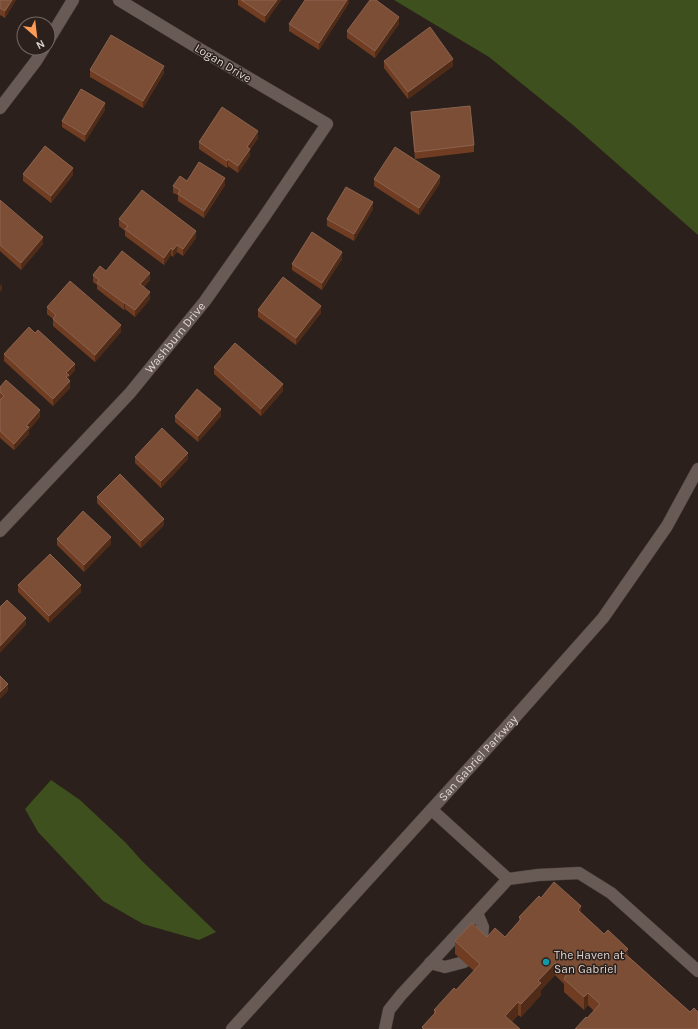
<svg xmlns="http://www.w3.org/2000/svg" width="698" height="1029" font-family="Karla,sans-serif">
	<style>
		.green { fill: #3d501d }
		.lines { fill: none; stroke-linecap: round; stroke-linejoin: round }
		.minor-casing { stroke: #443b37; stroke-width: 13 }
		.minor { stroke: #685a54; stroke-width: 12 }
		.wall { fill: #703d23 }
		.shaded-wall { fill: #502b18 }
		.building { fill: #7c4e36; stroke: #8b634f }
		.culture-dot { fill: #0f9aa8; stroke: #2b201b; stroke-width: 1.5 }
		.labels { text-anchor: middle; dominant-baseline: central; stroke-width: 3; stroke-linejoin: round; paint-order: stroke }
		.street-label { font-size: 12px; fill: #ded6d3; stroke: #2b201b }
		.poi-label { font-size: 12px; fill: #ded6d3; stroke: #2b201b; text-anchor: start }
	</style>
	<rect width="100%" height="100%" fill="#2b201b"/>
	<path class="green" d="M394,0H698V235L573,125L489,57Z
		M51,780L80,800L126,843L142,861L216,932L199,940L143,924L103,901L38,832L25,809Z"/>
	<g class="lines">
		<defs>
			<g id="minor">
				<path d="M48,41L73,0"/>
				<path d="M0,108L36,61L44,48"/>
				<path id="s1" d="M0,531L130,393L205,301L262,220L327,124L198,48L119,0"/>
				<path d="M432,810L508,879"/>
				<path d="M477,913L483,927L481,944"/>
				<path d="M430,963L445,967L464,962"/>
				<path id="s2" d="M232,1029L501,733L603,618L667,526L698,469"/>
				<path d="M385,1029L389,1010L401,995L508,879L538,875L579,873L611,893L698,971"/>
			</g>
		</defs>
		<use href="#minor" class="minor-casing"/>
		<use href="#minor" class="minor"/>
	</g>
	<path class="wall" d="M0,0H16L5,18L0,15Z
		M238,0H281L265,23L238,5Z
		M349,0V3L319,50L289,31V24Z
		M399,24L375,58L347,38V31Z
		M384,61L453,66L408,99L384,68Z
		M90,70L164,73L143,108L90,77Z
		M105,110L85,142L62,127V121Z
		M411,112L474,145V152L415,159L411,119Z
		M258,138L250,150V156L238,173L228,166L227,168L199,149V142Z
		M23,174L73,175L51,203L23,181Z
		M374,179L440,183L419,215L374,186Z
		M187,181L225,185L204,218L178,201V195L173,193V186Z
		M0,200L43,244L21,270L0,251Z
		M373,209L354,241L327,226V219Z
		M119,219L196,238L183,256L177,252L173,257L171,255L164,265L125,236V231L119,226Z
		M342,259L322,290L292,270V264Z
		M106,271L150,280L144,287L150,299L135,317L125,309L124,310L97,289V285L93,282V275Z
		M47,307L121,332L95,362L53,326V319L47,314Z
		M258,310L321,313L296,345L258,317Z
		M4,354L75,370L69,377L70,388L53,406L4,361Z
		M214,367L283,391L261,416L214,374Z
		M0,387L40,417L29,430V434L14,450L0,438Z
		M175,416H221L198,442L175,422Z
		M135,457L188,459L161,488L135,463Z
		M97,497L164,525L141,548L97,503Z
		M57,539L111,544L84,572L57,545Z
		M18,585L81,592L49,623L18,592Z
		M581,913L690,1012H698L587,1018L594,1011L588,1005L584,1010L564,992V984L555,975L541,990V995L521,1017L518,1015L512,1022L520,1029H422V1027L434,1014V1010L456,990L474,971L455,954V941L487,937H505L519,921V917Z"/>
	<path class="shaded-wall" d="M12,0H16L5,18V11Z
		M277,0H281L265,23V16Z
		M347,0H349V3L319,50V43Z
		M399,17V24L375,58V51Z
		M453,59V66L408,99V92Z
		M164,66V73L143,108V101Z
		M105,103V110L85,142V135Z
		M258,131V138L250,150V156L238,173V166L247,147Z
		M228,159V166L227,168V161Z
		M73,168V175L51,203V196Z
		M440,176V183L419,215V208Z
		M225,178V185L204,218V211Z
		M373,202V209L354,241V234Z
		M196,231V238L183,256V249Z
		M43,237V244L21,270V263Z
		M177,245V252L173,257V250Z
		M171,248V255L164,265V258Z
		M342,252V259L322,290V283Z
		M150,273V280L140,291V284Z
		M2,283V290L0,292V286Z
		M150,292V299L135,317V310Z
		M124,303H125V309L124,310Z
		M321,306V313L296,345V338Z
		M121,325V332L95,362V355Z
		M75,364V370L69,377V382L66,384V373Z
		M70,381V388L53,406V399Z
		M283,384V391L261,416V409Z
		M221,409V416L198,442V436Z
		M40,410V417L29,430V434L14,450V444L26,426Z
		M188,453V459L161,488V481Z
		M164,519V525L141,548V541Z
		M111,537V544L84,572V565Z
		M81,585V592L49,623V616Z
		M26,618V625L0,653V646Z
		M8,684V691L0,699V692Z
		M581,906V919L578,910Z
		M628,949V962L624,953Z
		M555,963V975L541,990V995L521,1017V1004L538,981Z
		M588,993V1005L584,1010V997Z
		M518,1002V1015L505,1029V1016Z"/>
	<path class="building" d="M0,0H12L5,11L0,8Z
		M241,0H277L265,16Z
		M305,0H347L319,43L289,24Z
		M370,0H376L399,17L375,51L347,31Z
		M430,27L453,59L408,92L384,61Z
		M111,35L164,66L143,101L90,70Z
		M81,89L105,103L85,135L62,121Z
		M470,106L474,145L415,152L411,112Z
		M222,107L258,131L247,147L250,149L238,166L228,159L227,161L199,142Z
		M45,146L73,168L51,196L23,174Z
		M395,147L440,176L419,208L374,179Z
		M199,162L225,178L204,211L178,194L180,190L173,186L180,176L187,181Z
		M346,187L373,202L354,234L327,219Z
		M142,190L196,231L183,249L177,245L173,250L171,248L164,258L125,229L128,226L119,219Z
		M0,200L43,237L21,263L0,245Z
		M312,232L342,252L322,283L292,264Z
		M122,251L150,273L140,284L150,292L135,310L125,303H124L97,283L99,280L93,275L100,266L106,271Z
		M283,277L321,306L296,338L258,310Z
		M70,281L121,325L95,355L53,319L56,315L47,307Z
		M29,327L35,333L38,330L75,364L66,373L69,375L66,377L70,381L53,399L4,354Z
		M235,343L283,384L261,409L214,367Z
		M6,380L40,410L26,426L29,427L14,444L0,431V400L4,396L0,392V387Z
		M197,389L221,409L198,436L175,416Z
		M162,428L188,453L161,481L135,457Z
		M120,474L164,519L141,541L97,497Z
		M83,511L111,537L84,565L57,539Z
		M50,554L81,585L49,616L18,585Z
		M7,600L26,618L0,646V607Z
		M0,676L8,684L0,692Z
		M554,882L581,906L578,910L604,934L608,930L628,949L624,953L690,1012L694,1008L698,1012V1029H575L586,1017L587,1018L600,1004L588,993L584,997L564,979L567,974L555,963L538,981L541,983L521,1004L518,1002L505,1016L520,1029H424L422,1027L436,1012L434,1010L454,988L456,990L480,964L455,941L472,923L487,937L495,928L505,937L521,919L519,917L539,896L541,898Z"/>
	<circle class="culture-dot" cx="546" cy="962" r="4"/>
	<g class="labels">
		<g class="street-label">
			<text transform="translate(223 63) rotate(31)">Logan Drive</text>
			<text stroke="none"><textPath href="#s1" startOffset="261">Washburn Drive</textPath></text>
			<text stroke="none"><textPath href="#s2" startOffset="366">San Gabriel Parkway</textPath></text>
		</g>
		<g class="poi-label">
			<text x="554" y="955">The Haven at<tspan x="554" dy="14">San Gabriel</tspan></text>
		</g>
	</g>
	<g transform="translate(36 36) rotate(152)"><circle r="19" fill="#2b201b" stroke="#736965"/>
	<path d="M0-3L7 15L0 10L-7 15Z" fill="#fe9c57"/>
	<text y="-6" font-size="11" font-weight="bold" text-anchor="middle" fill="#ded6d3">N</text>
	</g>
</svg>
